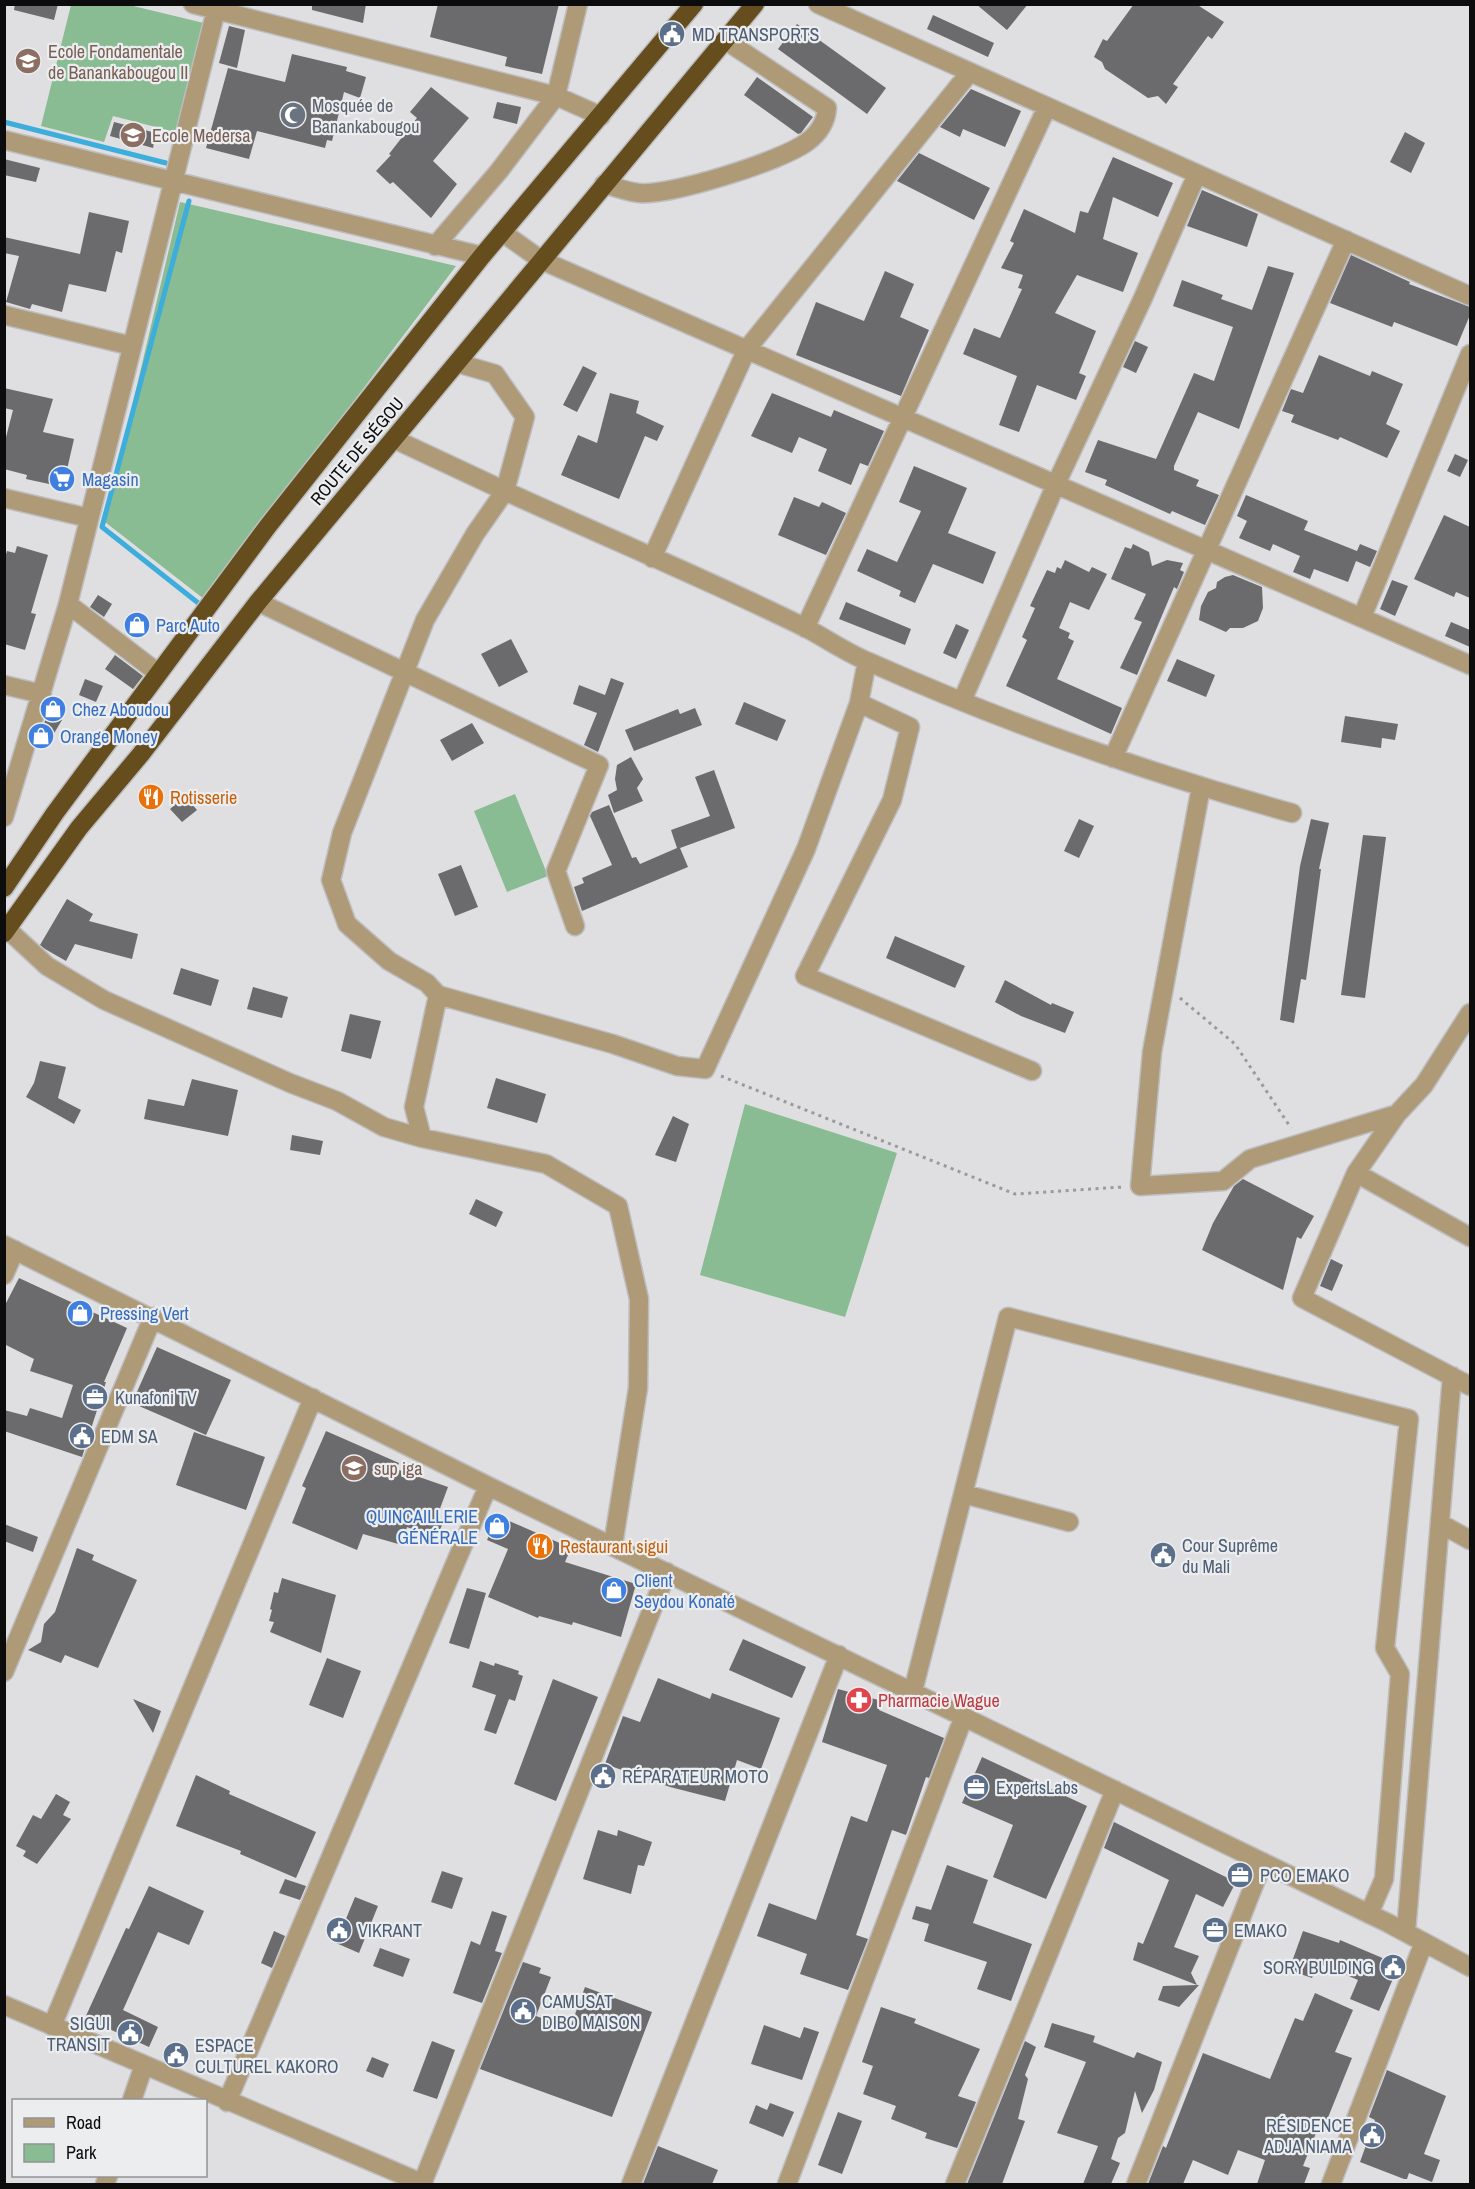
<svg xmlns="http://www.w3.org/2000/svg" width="1475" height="2189" font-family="'Archivo Narrow',sans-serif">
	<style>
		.green { fill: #89bc93 }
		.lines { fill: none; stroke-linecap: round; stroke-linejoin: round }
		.stream { stroke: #3daddb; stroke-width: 5 }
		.building { fill: #6b6b6d }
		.minor-casing { stroke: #bdbdc0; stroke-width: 21 }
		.highway-casing { stroke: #bdbdc0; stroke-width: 21 }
		.path { stroke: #9a9a9d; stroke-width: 3; stroke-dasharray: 3 4.5; stroke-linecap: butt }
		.minor { stroke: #ae9a77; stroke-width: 18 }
		.highway { stroke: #654d1e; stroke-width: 18 }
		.labels { text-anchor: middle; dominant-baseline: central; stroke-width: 4.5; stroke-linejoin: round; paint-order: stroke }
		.service-label { font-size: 18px; fill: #4e5e75; stroke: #ecedef; text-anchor: start }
		.education-label { font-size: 18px; fill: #785e54; stroke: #ecedef; text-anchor: start }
		.worship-label { font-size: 18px; fill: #5b616d; stroke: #ecedef; text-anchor: start }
		.street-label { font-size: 18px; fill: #0c0c0d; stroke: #ecedef }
		.shop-label { font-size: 18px; fill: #366cbe; stroke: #ecedef; text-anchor: start }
		.food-label { font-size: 18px; fill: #c56008; stroke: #ecedef; text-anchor: start }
		.health-label { font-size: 18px; fill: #be3a42; stroke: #ecedef; text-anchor: start }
	</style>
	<rect width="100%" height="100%" fill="#dfdfe2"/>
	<path class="green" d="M71,5H129L208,24L175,132L113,116L104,142L41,126Z
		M180,202L456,266L204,599L105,522Z
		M515,794L548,876L507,892L474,811Z
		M745,1104L897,1153L845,1317L700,1275Z"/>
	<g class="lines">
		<path class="stream" d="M4,122L166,163
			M189,201L102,527L202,606"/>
	</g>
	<path class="building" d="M15,4H58L54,20L14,10Z
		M312,4H366L363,23L312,10Z
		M438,4H559L542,74L505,66L507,57L430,37Z
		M976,4H1028L1007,30Z
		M1134,4H1196L1224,22L1212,39L1208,36L1173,84L1178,87L1166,104L1158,96L1148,98L1105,69L1102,62L1094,57L1103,39L1107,41Z
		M933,15L994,43L988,57L927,29Z
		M797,24L886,88L867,114L778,49Z
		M229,26L245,30L237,68L219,63Z
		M292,54L347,67L346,71L366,77L360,98L344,92L332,141L327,140L325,148L257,131L249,159L206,148L228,68L285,82Z
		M757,77L813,117L801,133L798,134L744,95Z
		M431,87L469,118L433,161L457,184L431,218L393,182L390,184L376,171L391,155L389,154L417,118L410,112Z
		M971,89L1021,111L1005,147L963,129L960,137L940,127Z
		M497,102L521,107L517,124L493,118Z
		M114,122L156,133L153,148L110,136Z
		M1405,132L1425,143L1411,173L1390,162Z
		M919,153L990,188L974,220L897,181Z
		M1113,157L1173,183L1158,217L1113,197L1103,239L1138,253L1123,292L1077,275L1055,313L1096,331L1079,373L1086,376L1076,400L1037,385L1019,432L999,425L1017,376L963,354L974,328L1000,338L1022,289L1018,288L1023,275L1001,268L1014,243L1010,241L1024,209L1075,233L1080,211L1088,213Z
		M4,159L40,168L36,182L4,175Z
		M1202,190L1258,214L1247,247L1187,226Z
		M89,212L129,221L122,253L116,251L106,292L69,284L62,312L32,304L30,309L6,302L19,256L4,253V237L80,254Z
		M1351,255L1410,282L1409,284L1470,307V315L1457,346L1394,322L1392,327L1330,303Z
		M1268,266L1294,273L1239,429L1198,412L1174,466V470L1199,480L1196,486L1219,495L1205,525L1172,511L1170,514L1105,485L1107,480L1085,472L1098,440L1156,459L1194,373L1214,381L1233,327L1173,306L1182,280L1223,295L1221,299L1252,310Z
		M885,271L914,284L900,317L929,330L901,396L796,355L816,302L864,321Z
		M1135,341L1148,347L1136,373L1123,367Z
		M1319,355L1370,376L1372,371L1403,384L1386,424L1400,431L1387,458L1340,437L1338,440L1291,422L1294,415L1282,411L1291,389L1303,393Z
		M583,366L597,373L577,412L563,405Z
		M4,388L53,399L43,432L74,439L63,487L26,479L27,475L4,469V445L13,410L4,408Z
		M610,393L639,401L636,413L664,426L657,441L645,436L619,499L561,475L578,435L597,443Z
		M772,393L831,417L834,410L884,431L868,466L860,463L851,485L818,471L827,449L799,437L792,453L751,436Z
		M1455,454L1468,460L1460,477L1447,471Z
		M914,466L967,488L948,533L996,552L983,584L933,564L915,603L899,596L901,591L857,571L867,549L897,562L921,511L899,502Z
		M1246,495L1308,521L1304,530L1357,551L1360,544L1377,551L1370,567L1356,561L1348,582L1314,569L1310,579L1293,572L1300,556L1273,544L1270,551L1239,538L1247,521L1237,516Z
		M794,497L819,507L822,502L846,513L826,555L778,535Z
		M1444,515L1470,527V598L1456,592L1454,597L1414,579Z
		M1133,544L1149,552L1152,566L1167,560L1183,563L1180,570L1184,572L1177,589L1174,587L1137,675L1120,668L1142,622L1134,619L1146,594L1111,579L1125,547L1131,549Z
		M17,546L48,555L31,613L36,614L25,650L4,644V561L7,551L15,553Z
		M1065,560L1089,572L1092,567L1107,574L1089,610L1070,602L1059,628L1070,633L1068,638L1074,641L1057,679L1122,708L1111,734L1006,686L1027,640L1022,637L1035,608L1030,606L1047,570L1055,573L1057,567L1061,569Z
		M1233,575L1262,587L1263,608L1258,621L1243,628H1230L1226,632L1199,620L1201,606L1208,592L1216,588L1217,582L1225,577Z
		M1392,580L1408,586L1395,616L1380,609Z
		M98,595L112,604L104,617L90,607Z
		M846,602L911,629L905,645L839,619Z
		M1451,622L1470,630V647L1445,636Z
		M956,624L969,630L956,659L943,653Z
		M511,639L528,672L499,687L481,654Z
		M115,655L143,676L133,689L105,669Z
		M1177,659L1215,675L1206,697L1167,681Z
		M611,678L624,683L598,752L584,745L597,713L573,704L579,685L605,695Z
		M85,679L103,686L96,702L79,695Z
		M744,702L786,720L777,741L735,724Z
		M695,708L702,725L634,751L625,730L678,709L680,714Z
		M49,712L62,720L53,735L42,728Z
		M1345,716L1398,724L1395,740L1382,738L1381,748L1341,742Z
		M472,723L484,743L452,761L440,740Z
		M631,757L643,779L637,788L643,801L614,813L608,795L617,790L615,779L617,765Z
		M714,770L735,828L680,848L688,867L582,911L574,887L584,883L582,878L612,865L590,816L592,812L609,805L632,858L636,857L640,864L677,848L671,830L710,816L695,777Z
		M185,796L197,810L182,822L170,809Z
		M1079,819L1094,826L1079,858L1064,851Z
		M1311,819L1329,823L1319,869H1321L1306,980L1301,979L1294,1023L1280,1020L1300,866Z
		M1363,835L1386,837L1365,998L1341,995Z
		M461,865L478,907L455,916L438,874Z
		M67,899L93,914L89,921L138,934L132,959L75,944L66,961L45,949L40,945Z
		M895,936L965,966L955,988L886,958Z
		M181,968L219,980L211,1006L173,994Z
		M1005,980L1051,1005L1052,1003L1074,1012L1065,1033L1021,1016L995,1002Z
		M253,987L288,997L282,1018L247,1009Z
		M350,1014L381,1021L371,1059L341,1051Z
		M40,1061L66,1067L58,1098L81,1110L74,1124L26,1097L34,1083Z
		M496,1078L546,1094L537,1123L487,1108Z
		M192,1079L238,1090L228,1136L144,1119L148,1099L184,1106Z
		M673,1116L689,1124L676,1162L655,1155Z
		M292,1135L323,1141L320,1155L290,1150Z
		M1243,1179L1314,1216L1301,1239L1297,1237L1283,1290L1202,1250L1213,1223L1234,1186Z
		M476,1199L503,1212L496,1227L469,1214Z
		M1331,1259L1343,1265L1332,1291L1320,1286Z
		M19,1278L127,1328L104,1382H106L82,1457L4,1431V1410L27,1416L30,1408L62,1418L73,1385L30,1371L34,1359L4,1344V1307Z
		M157,1347L231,1380L206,1435L132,1403Z
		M326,1431L399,1463L396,1469L448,1487L435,1522L442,1525L436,1539L407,1527L402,1545L363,1534L357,1550L292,1523L306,1488L302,1486Z
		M194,1432L265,1457L246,1510L176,1485Z
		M498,1516L571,1548L565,1562L636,1584L621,1637L573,1622L572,1625L539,1616L538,1618L488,1597L508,1549L487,1540Z
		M4,1524L38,1537L33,1552L4,1541Z
		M77,1548L94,1555L92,1560L137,1580L98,1668L65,1655L61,1663L28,1650L41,1642L44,1624L55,1612Z
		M282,1578L336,1595L321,1653L270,1632L274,1622L269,1621L272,1610L270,1609L274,1592L278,1593Z
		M467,1588L486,1593L469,1649L449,1643Z
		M743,1639L806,1667L792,1698L729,1670Z
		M327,1658L361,1671L343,1718L309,1705Z
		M480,1661L494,1666L495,1663L519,1671L518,1674L523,1676L515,1701L509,1699L496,1734L484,1730L496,1695L472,1687Z
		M658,1678L710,1699L712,1693L780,1718L761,1769L737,1760L725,1801L670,1787L605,1764L623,1716L640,1722Z
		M553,1679L598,1697L556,1801L514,1784Z
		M838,1689L882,1701L879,1710L944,1738L929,1778L926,1777L906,1835L892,1830L856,1935L868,1939L848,1990L800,1974L807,1954L757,1936L769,1903L816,1920L851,1816L867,1822L887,1765L822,1742Z
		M133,1699L161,1711L153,1733Z
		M982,1757L1087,1806L1046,1899L993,1877L1013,1825L962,1803Z
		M196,1775L230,1791L229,1794L316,1832L296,1878L240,1854L241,1851L176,1826Z
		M56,1794L70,1802L63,1815L71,1819L37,1864L23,1856L26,1851L16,1846L33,1815L41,1819Z
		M1114,1822L1236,1882L1223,1907L1196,1894L1174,1947L1199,1956L1191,1973L1197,1985L1133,1960L1138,1942L1143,1944L1169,1880L1104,1848Z
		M598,1830L617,1836L618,1830L652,1842L644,1866L638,1865L631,1894L583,1879Z
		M947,1865L988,1880L973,1923L1032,1944L1011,2001L977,1989L987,1962L924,1941L929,1924L912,1919L916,1906L931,1910Z
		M442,1871L463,1878L452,1909L431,1902Z
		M285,1879L306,1886L300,1900L279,1893Z
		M149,1886L204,1911L189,1945L158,1932L123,2010L158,2027L149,2047L85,2018L126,1928L129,1929Z
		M355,1897L378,1906L359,1953L336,1943Z
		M492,1911L507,1916L495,1951L502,1953L482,2003L453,1993L471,1941L480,1945Z
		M274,1931L285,1936L272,1968L261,1963Z
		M1303,1931L1339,1943L1340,1940L1399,1965L1379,2011L1350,1999L1358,1980L1318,1963L1312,1978L1289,1970Z
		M380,1948L410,1959L403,1977L373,1966Z
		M523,1962L541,1968L539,1973L551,1977L536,2016L570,2028L585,1987L652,2012L612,2117L480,2069Z
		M1199,1985L1179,2007L1158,2000L1163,1986Z
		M1315,1993L1353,2010L1335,2052L1352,2058L1327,2120L1322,2118L1303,2166L1310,2168L1304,2184H1257L1265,2160L1238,2150L1228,2175L1193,2160L1183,2184H1148L1163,2146L1166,2148L1203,2053L1270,2079L1295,2018L1303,2021Z
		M881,2007L916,2019L914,2023L980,2049L958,2096L976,2102L957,2148L925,2138L927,2133L891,2119L896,2106L863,2094L873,2066L862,2062Z
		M1052,2023L1095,2036L1093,2042L1134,2058L1137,2052L1162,2062L1154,2090L1142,2113L1135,2091L1125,2133L1118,2138L1111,2159L1120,2163L1111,2184H1083L1098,2146L1057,2133L1086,2062L1044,2047Z
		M764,2025L800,2038L804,2027L819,2032L802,2080L751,2064Z
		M432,2041L455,2050L437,2099L413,2091Z
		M1025,2041L1036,2047L1025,2075L1028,2079L1018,2119L1025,2121L1002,2184H967Z
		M372,2057L389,2064L383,2078L366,2071Z
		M1387,2070L1446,2096L1424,2154L1440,2160L1432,2182L1409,2173L1407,2179H1404L1360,2162L1375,2120L1369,2117Z
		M770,2103L794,2112L783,2137L749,2123L756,2105L767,2110Z
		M838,2112L862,2121L842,2174L818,2165Z
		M658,2146L718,2170L712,2184H643Z"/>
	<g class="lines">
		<defs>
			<path id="minor" d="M193,4L556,96L601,116
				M818,4L1470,296
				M4,140L482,256
				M604,184C615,187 628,192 639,193C670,196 782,161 807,142C819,133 826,123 827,108L725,40
				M502,232L541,260L1470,665
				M435,246L499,171L556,96L578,4
				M4,315L132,346
				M457,363L495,374L525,417L505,491C605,537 707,579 806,628C827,639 847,653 869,662C1006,723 1148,773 1292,813
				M394,439L505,491L475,534L425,620L342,833L331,880L347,924L389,961L427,983L438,995L414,1107L422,1138
				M4,498L89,518
				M652,558L747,349L970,72
				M258,602L599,765L556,871L575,926
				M68,604L158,673
				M1362,617L1470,354
				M805,628L1047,107
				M4,685L42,694
				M962,701L1056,484L1143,298L1197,174
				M859,703L910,727L892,800L805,976L1032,1071
				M1113,758L1346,240
				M1201,787L1152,1052L1140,1186L1223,1181L1250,1159L1397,1114
				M4,817L68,604L216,10
				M7,929L47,966L104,1000L290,1083L337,1101L384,1127L422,1138L546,1164L618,1206L639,1299L638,1388L613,1545
				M438,995L613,1044L677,1066L705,1069L806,849L859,703L867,661
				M1470,1013L1424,1085L1397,1114L1356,1173L1302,1298L1470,1386
				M1356,1173L1470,1237
				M4,1245L488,1486L1388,1923L1470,1967
				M4,1275L15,1250
				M964,1494L1069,1522
				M1441,1524L1470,1540
				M4,1672L153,1317
				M913,1691L1008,1317L1409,1419L1385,1648L1400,1674L1384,1879L1369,1914
				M1406,1932L1452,1376
				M4,2005L424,2184
				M52,2026L313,1398
				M132,2100L144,2065
				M227,2102L488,1486
				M105,2184L108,2176
				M422,2184L667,1572
				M631,2184L839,1655
				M787,2184L964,1716
				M955,2184L1115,1790
				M1136,2184L1263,1862
				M1331,2184L1424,1942"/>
			<path id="highway" d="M4,888L55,813L268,526L482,256L694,4
				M4,933L79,828L141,754L258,602L755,4"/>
		</defs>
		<use href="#minor" class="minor-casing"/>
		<use href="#highway" class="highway-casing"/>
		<path class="path" d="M1180,998L1235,1044L1291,1128
			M721,1076L1015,1194L1123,1187"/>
		<use href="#minor" class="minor"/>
		<use href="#highway" class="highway"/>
	</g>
	<defs>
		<symbol id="civic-disc" viewBox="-11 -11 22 22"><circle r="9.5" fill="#5c6f8a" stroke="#ecedef"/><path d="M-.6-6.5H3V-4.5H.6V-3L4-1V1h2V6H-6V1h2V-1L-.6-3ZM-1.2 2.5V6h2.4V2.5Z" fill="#fff"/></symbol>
		<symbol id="school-disc" viewBox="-11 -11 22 22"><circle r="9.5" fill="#8d6e63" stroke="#ecedef"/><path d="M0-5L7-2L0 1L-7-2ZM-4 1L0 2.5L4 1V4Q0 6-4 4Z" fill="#fff"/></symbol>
		<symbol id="mosque-disc" viewBox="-11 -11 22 22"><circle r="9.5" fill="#6b7280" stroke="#ecedef"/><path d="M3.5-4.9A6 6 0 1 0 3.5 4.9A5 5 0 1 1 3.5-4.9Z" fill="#fff"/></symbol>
		<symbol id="supermarket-disc" viewBox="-11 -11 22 22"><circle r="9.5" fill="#3f7fe0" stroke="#ecedef"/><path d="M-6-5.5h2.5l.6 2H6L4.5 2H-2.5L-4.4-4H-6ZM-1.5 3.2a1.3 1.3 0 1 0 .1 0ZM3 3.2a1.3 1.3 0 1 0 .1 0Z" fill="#fff"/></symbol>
		<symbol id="shop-disc" viewBox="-11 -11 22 22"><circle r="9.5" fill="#3f7fe0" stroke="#ecedef"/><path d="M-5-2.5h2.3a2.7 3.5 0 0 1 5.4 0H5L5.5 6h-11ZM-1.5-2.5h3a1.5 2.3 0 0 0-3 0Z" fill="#fff"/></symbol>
		<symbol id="restaurant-disc" viewBox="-11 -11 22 22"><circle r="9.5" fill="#e8710a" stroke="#ecedef"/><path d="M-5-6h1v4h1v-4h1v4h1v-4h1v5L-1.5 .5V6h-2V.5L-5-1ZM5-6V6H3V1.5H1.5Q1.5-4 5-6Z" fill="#fff"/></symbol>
		<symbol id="office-disc" viewBox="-11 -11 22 22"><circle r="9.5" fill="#5c6f8a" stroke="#ecedef"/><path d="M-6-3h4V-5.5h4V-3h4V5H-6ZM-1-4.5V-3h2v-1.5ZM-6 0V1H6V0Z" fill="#fff"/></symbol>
		<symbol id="university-disc" viewBox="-11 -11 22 22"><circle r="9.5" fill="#8d6e63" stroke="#ecedef"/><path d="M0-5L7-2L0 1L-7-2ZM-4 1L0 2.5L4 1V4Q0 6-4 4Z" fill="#fff"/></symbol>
		<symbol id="pharmacy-disc" viewBox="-11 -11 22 22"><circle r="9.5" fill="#e0444e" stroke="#ecedef"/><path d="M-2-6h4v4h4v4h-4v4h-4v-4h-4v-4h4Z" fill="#fff"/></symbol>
	</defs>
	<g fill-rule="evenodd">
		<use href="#civic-disc" x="657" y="19" width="30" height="30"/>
		<use href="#school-disc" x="13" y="46" width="30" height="30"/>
		<use href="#mosque-disc" x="278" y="100" width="30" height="30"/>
		<use href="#school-disc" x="118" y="120" width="30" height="30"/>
		<use href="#supermarket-disc" x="47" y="464" width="30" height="30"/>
		<use href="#shop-disc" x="122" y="610" width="30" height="30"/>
		<use href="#shop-disc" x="38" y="694" width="30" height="30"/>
		<use href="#shop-disc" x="26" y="721" width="30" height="30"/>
		<use href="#restaurant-disc" x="136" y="782" width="30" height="30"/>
		<use href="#shop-disc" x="65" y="1298" width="30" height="30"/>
		<use href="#office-disc" x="80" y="1382" width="30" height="30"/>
		<use href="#civic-disc" x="67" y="1421" width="30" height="30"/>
		<use href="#university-disc" x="339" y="1453" width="30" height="30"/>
		<use href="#shop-disc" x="482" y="1511" width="30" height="30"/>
		<use href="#restaurant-disc" x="525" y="1531" width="30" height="30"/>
		<use href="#civic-disc" x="1148" y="1540" width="30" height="30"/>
		<use href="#shop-disc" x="599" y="1575" width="30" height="30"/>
		<use href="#pharmacy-disc" x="844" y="1685" width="30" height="30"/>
		<use href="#civic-disc" x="588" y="1761" width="30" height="30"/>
		<use href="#office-disc" x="961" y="1772" width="30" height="30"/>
		<use href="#office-disc" x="1225" y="1860" width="30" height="30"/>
		<use href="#civic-disc" x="324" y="1915" width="30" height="30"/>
		<use href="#office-disc" x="1200" y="1915" width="30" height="30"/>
		<use href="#civic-disc" x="1378" y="1952" width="30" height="30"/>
		<use href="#civic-disc" x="508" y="1996" width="30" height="30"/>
		<use href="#civic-disc" x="115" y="2018" width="30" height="30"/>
		<use href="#civic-disc" x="161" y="2040" width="30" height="30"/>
		<use href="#civic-disc" x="1357" y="2120" width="30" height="30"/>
	</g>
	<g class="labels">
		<g class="service-label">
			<text x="692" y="34">MD TRANSPORTS</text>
			<text x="115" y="1397">Kunafoni TV</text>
			<text x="101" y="1436">EDM SA</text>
			<text x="1182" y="1545">Cour Suprême<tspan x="1182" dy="21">du Mali</tspan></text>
			<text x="622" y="1776">RÉPARATEUR MOTO</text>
			<text x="996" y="1787">ExpertsLabs</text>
			<text x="1260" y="1875">PCO EMAKO</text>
			<text x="358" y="1930">VIKRANT</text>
			<text x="1234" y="1930">EMAKO</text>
			<text x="1374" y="1967" text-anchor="end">SORY BULDING</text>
			<text x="542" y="2001">CAMUSAT<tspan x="542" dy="21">DIBO MAISON</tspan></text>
			<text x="110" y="2023" text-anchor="end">SIGUI<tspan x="110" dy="21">TRANSIT</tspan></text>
			<text x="195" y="2045">ESPACE<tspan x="195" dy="21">CULTUREL KAKORO</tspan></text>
			<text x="1352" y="2125" text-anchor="end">RÉSIDENCE<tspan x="1352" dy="21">ADJA NIAMA</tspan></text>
		</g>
		<g class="education-label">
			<text x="48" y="51">Ecole Fondamentale<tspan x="48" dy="21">de Banankabougou II</tspan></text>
			<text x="152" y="135">Ecole Medersa</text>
			<text x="374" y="1468">sup iga</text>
		</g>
		<g class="worship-label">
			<text x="312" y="105">Mosquée de<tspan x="312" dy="21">Banankabougou</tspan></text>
		</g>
		<g class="street-label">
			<text transform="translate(357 451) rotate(-50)">ROUTE DE SÉGOU</text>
		</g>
		<g class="shop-label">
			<text x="82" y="479">Magasin</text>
			<text x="156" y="625">Parc Auto</text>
			<text x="72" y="709">Chez Aboudou</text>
			<text x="60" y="736">Orange Money</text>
			<text x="100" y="1313">Pressing Vert</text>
			<text x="478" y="1516" text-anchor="end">QUINCAILLERIE<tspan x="478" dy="21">GÉNÉRALE</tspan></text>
			<text x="634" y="1580">Client<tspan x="634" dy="21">Seydou Konaté</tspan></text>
		</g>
		<g class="food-label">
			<text x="170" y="797">Rotisserie</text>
			<text x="560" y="1546">Restaurant sigui</text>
		</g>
		<g class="health-label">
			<text x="878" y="1700">Pharmacie Wague</text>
		</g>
	</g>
	<rect width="1475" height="2189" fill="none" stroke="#0c0c0d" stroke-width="12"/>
	<rect x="12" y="2099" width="195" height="78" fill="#ecedef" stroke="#929395" stroke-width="1.5"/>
	<rect x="24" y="2118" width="30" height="9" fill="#ae9a77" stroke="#929395" stroke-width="1.5"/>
	<text x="66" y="2129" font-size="18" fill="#0c0c0d">Road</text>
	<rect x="24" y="2144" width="30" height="18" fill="#89bc93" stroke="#929395" stroke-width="1.5"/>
	<text x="66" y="2159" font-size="18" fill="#0c0c0d">Park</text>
</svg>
